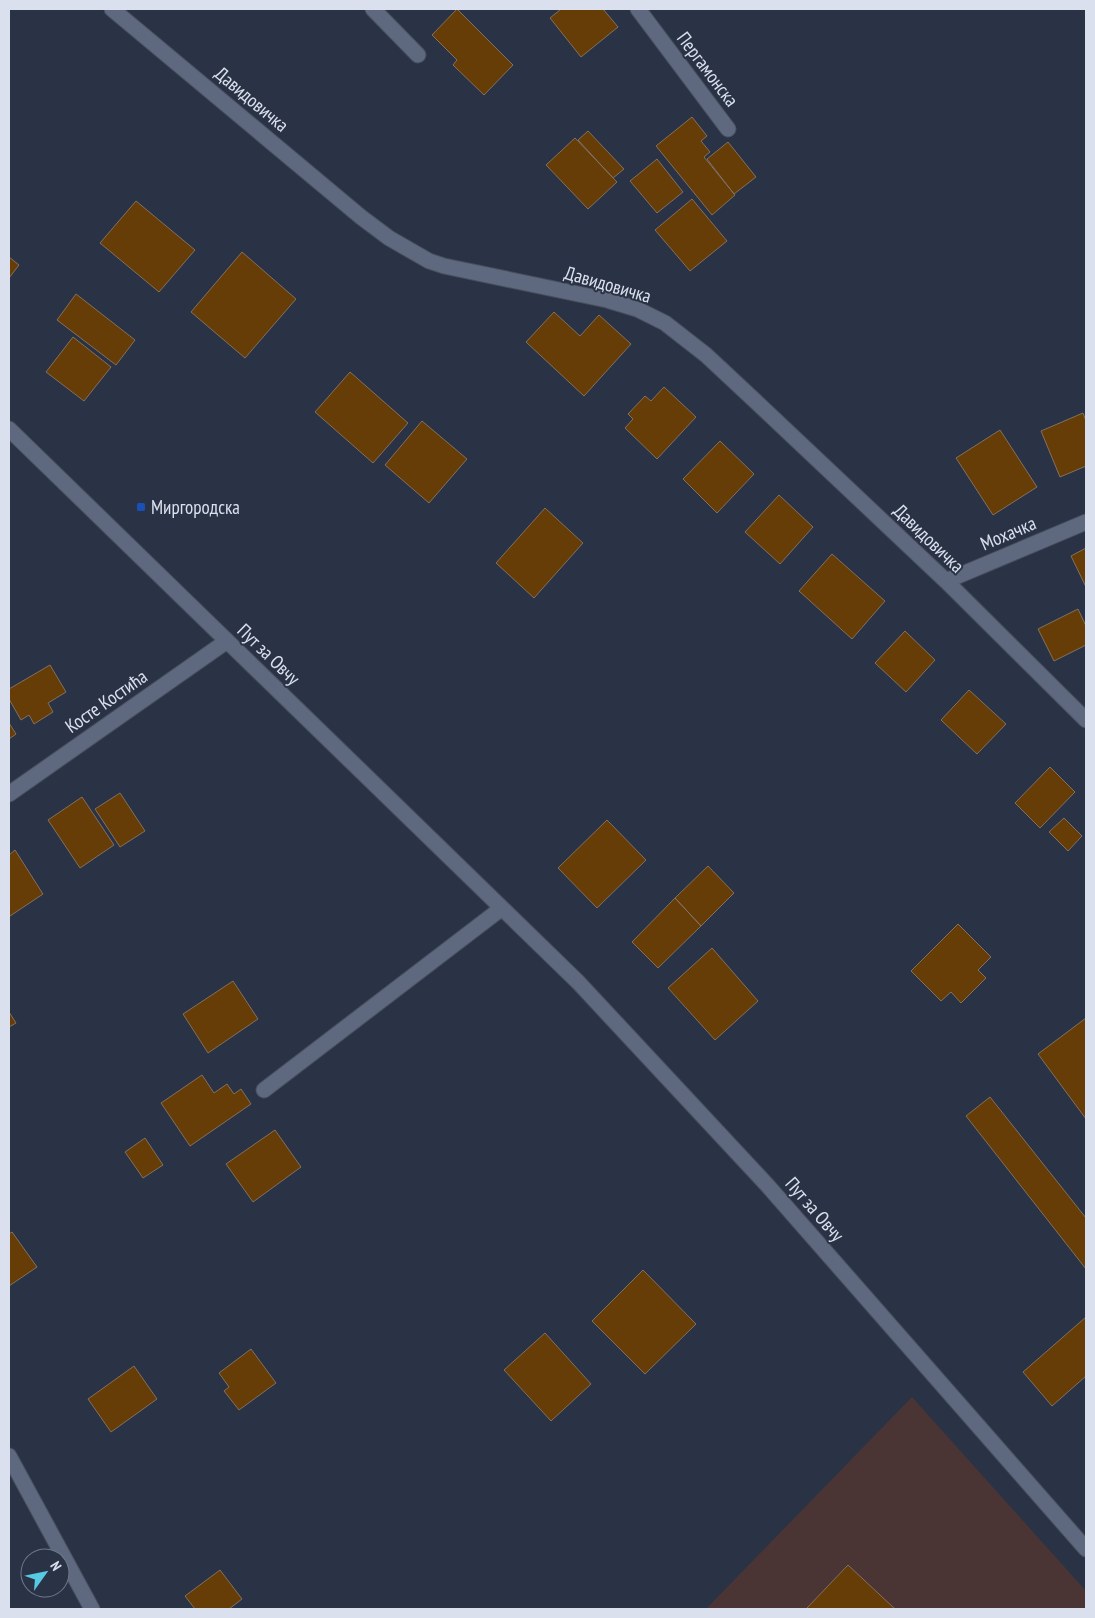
<svg xmlns="http://www.w3.org/2000/svg" width="1095" height="1618" font-family="'PT Sans Narrow',sans-serif">
	<style>
		.industrial { fill: #4a3534 }
		.building { fill: #663d07; stroke: #83705e }
		.lines { fill: none; stroke-linecap: round; stroke-linejoin: round }
		.minor-casing { stroke: #474e5e; stroke-width: 17 }
		.minor { stroke: #5e687e; stroke-width: 15 }
		.transit-dot { fill: #1a4fb4; stroke: #2a3346; stroke-width: 2 }
		.labels { text-anchor: middle; dominant-baseline: central; stroke-width: 4; stroke-linejoin: round; paint-order: stroke }
		.street-label { font-size: 19px; fill: #dae0ed; stroke: #2a3346 }
		.poi-label { font-size: 19px; fill: #dae0ed; stroke: #2a3346; text-anchor: start }
	</style>
	<rect width="100%" height="100%" fill="#2a3346"/>
	<path class="industrial" d="M912,1397L1086,1591V1609H706Z"/>
	<path class="building" d="M457,9L513,65L484,95L453,65L457,60L432,35Z
		M561,9H603L618,27L581,57L550,18Z
		M692,117L707,136L701,141L710,152L704,157L735,195L712,215L656,146Z
		M588,131L624,169L613,178L578,140Z
		M575,138L617,182L588,209L546,165Z
		M728,142L756,177L734,194L707,159Z
		M657,159L683,192L657,213L630,181Z
		M692,199L727,241L690,271L655,230Z
		M136,201L195,250L159,292L100,243Z
		M242,252L296,299L245,358L191,312Z
		M9,257L19,265L9,278Z
		M76,294L135,340L116,365L57,320Z
		M554,312L580,336L599,315L631,344L584,396L526,342Z
		M73,337L111,367L84,401L46,372Z
		M350,372L408,423L373,463L315,412Z
		M664,387L696,417L657,459L625,428L633,419L628,414L645,396L651,401Z
		M1083,413L1086,421V466L1060,477L1041,431Z
		M422,421L467,459L429,503L385,465Z
		M1000,430L1037,487L993,515L956,458Z
		M720,441L754,474L717,513L683,479Z
		M779,495L813,527L780,564L745,532Z
		M545,508L583,543L534,598L496,563Z
		M1086,548V587L1071,556Z
		M832,554L885,601L852,639L799,591Z
		M1078,609L1086,626V645L1054,661L1038,629Z
		M905,631L935,660L906,692L875,663Z
		M50,665L66,692L48,703L53,712L34,724L29,715L21,720L9,699V689Z
		M969,690L1006,724L977,754L941,720Z
		M9,723L16,734L9,739Z
		M1050,767L1075,792L1040,828L1015,803Z
		M120,793L145,831L120,847L95,809Z
		M82,797L114,845L80,868L48,820Z
		M1064,818L1082,836L1068,851L1049,832Z
		M607,820L646,860L597,908L558,868Z
		M15,850L43,894L10,916L9,914V855Z
		M708,866L734,893L701,926L675,898Z
		M675,898L701,926L658,968L632,942Z
		M958,924L991,957L978,970L986,978L961,1003L951,992L941,1001L911,971Z
		M712,948L758,1001L715,1040L668,988Z
		M233,981L258,1019L208,1053L183,1014Z
		M9,1012L16,1023L9,1027Z
		M1086,1018V1119L1038,1054Z
		M202,1075L214,1093L227,1084L234,1094L241,1089L251,1104L190,1146L161,1103Z
		M990,1097L1086,1218V1269L966,1116Z
		M275,1130L301,1167L253,1202L226,1164Z
		M145,1138L163,1165L143,1178L125,1152Z
		M12,1232L37,1267L9,1286V1234Z
		M643,1270L696,1324L645,1374L592,1321Z
		M1086,1317V1376L1052,1406L1023,1372Z
		M545,1333L591,1384L551,1421L504,1370Z
		M251,1349L276,1383L239,1410L224,1391L229,1387L219,1373Z
		M134,1366L157,1399L111,1432L88,1399Z
		M848,1565L895,1609H806Z
		M220,1570L242,1599L229,1609H195L185,1596Z"/>
	<g class="lines">
		<defs>
			<path id="minor" d="M112,9L361,217L389,238L429,261L444,266L607,300L637,309L665,323L706,355L751,397L946,581L1086,720
				M373,9L418,55
				M638,9L728,129
				M9,429L578,982L768,1186L1086,1549
				M946,581L1086,522
				M9,794L227,641
				M264,1090L502,908
				M9,1456L92,1609"/>
		</defs>
		<use href="#minor" class="minor-casing"/>
		<use href="#minor" class="minor"/>
	</g>
	<rect class="transit-dot" x="136" y="502" width="10" height="10" rx="2.5"/>
	<g class="labels">
		<g class="street-label">
			<text transform="translate(708 69) rotate(53)">Пергамонска</text>
			<text transform="translate(252 99) rotate(40)">Давидовичка</text>
			<text transform="translate(608 284) rotate(16)">Давидовичка</text>
			<text transform="translate(1008 533) rotate(-23)">Мохачка</text>
			<text transform="translate(929 538) rotate(44)">Давидовичка</text>
			<text transform="translate(269 654) rotate(44)">Пут за Овчу</text>
			<text transform="translate(106 701) rotate(-35)">Косте Костића</text>
			<text transform="translate(815 1209) rotate(49)">Пут за Овчу</text>
		</g>
		<g class="poi-label">
			<text x="151" y="507">Миргородска</text>
		</g>
	</g>
	<rect width="1095" height="1618" fill="none" stroke="#dae0ed" stroke-width="20"/>
	<g transform="translate(45 1573) rotate(57)"><circle r="24" fill="#2a3346" stroke="#707889"/>
	<path d="M0-4L9 19L0 12L-9 19Z" fill="#58c9e3"/>
	<text y="-8" font-size="14" font-weight="bold" text-anchor="middle" fill="#dae0ed">N</text>
	</g>
</svg>
